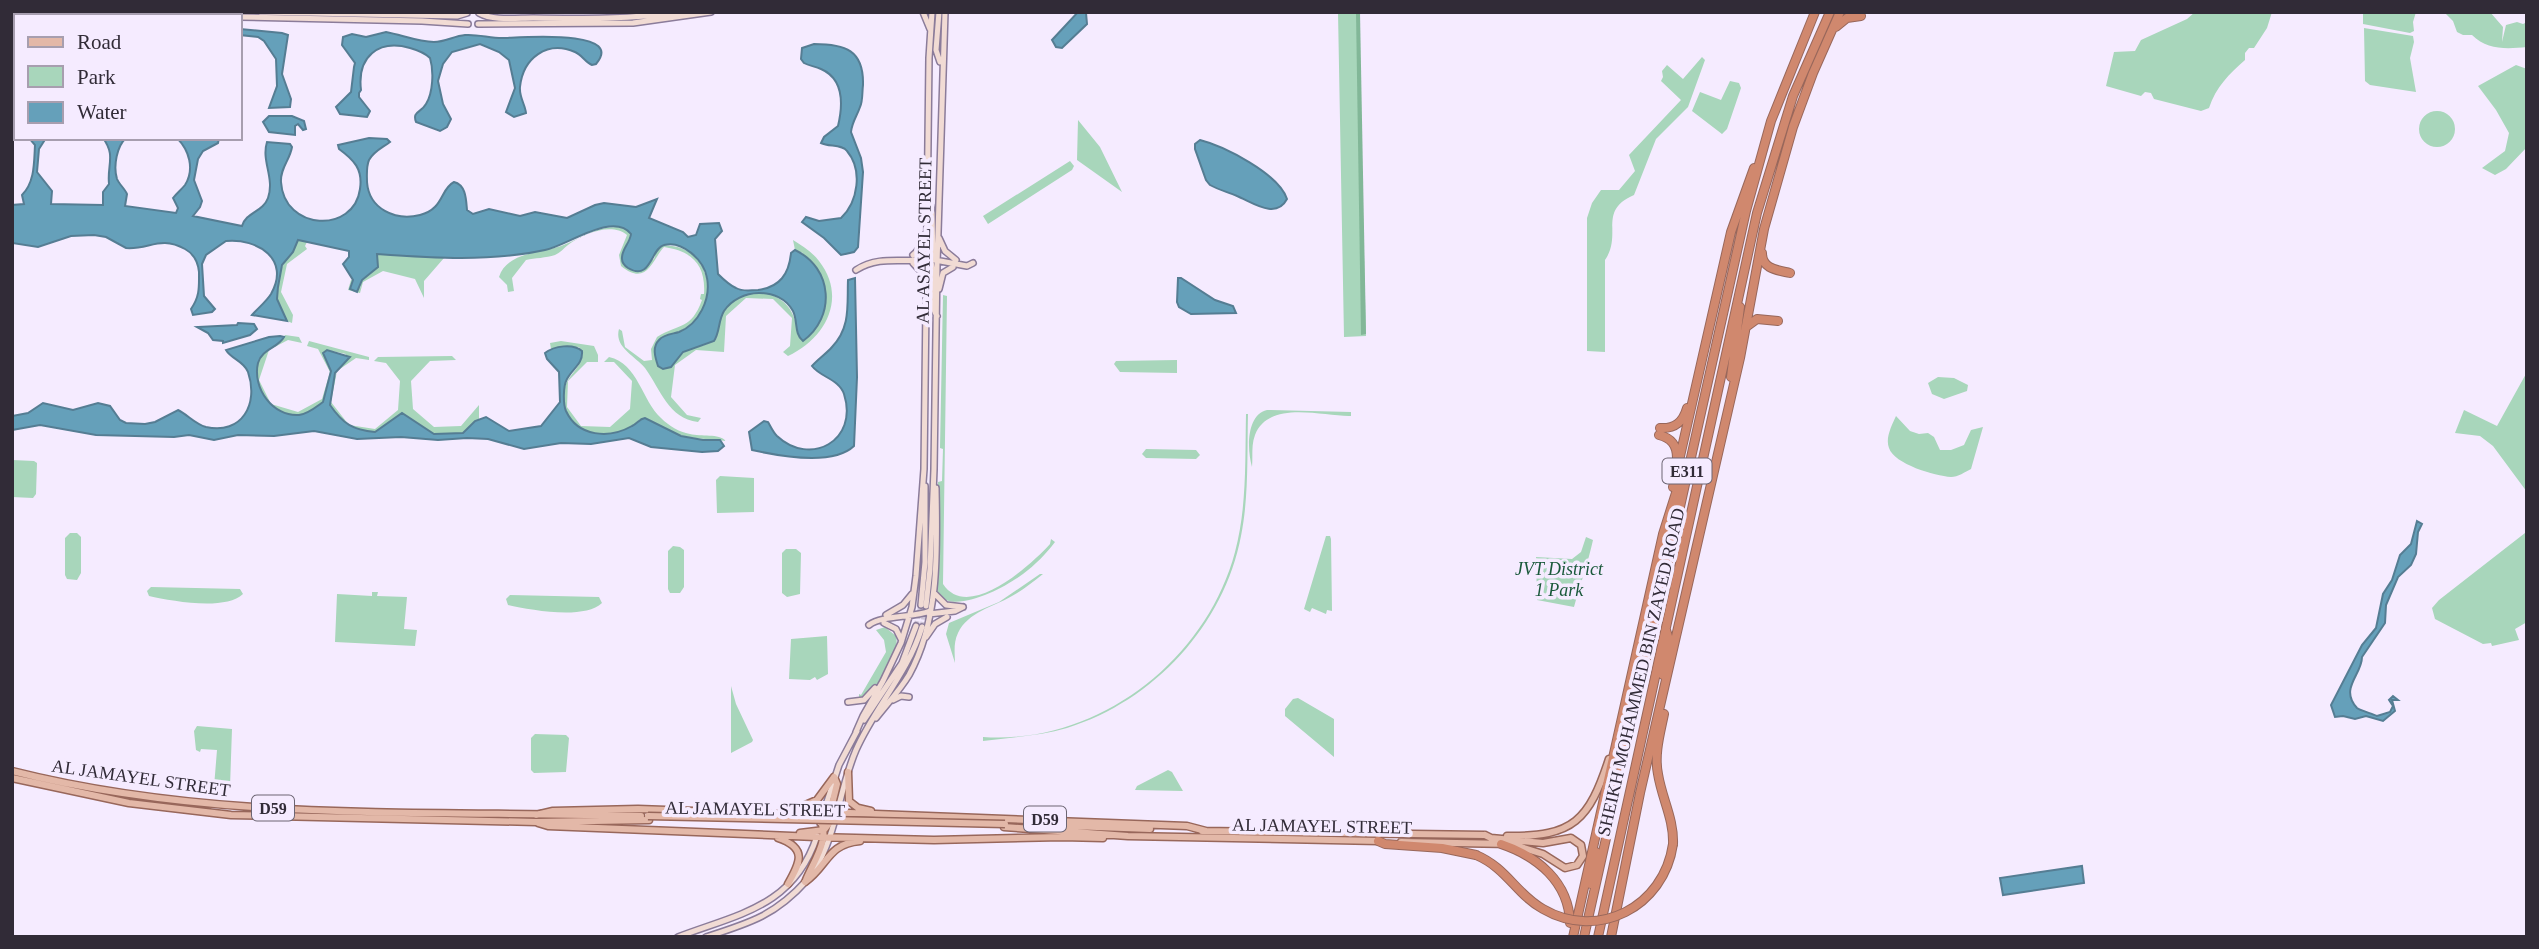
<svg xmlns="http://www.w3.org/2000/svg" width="2539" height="949" font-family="'Times New Roman',serif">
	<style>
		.green { fill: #a8d6bb }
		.forest { fill: #82b798 }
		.water { fill: #65a0ba; stroke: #557d93; stroke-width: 2 }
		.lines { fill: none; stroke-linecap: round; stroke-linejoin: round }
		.secondary-tunnel { stroke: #cec5d7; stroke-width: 5; stroke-dasharray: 5 2.5; stroke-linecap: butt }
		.secondary-casing { stroke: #8b7c9a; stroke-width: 8 }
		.primary-casing { stroke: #98675b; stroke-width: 9 }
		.highway-casing { stroke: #98675b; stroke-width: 10 }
		.secondary { stroke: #f1dbd4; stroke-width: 5 }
		.primary { stroke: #e3b8a8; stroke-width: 6 }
		.highway { stroke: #d0886e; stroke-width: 8 }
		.primary-bridge-casing { stroke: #98675b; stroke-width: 9; stroke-linecap: butt }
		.highway-bridge-casing { stroke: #98675b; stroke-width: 10; stroke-linecap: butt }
		.primary-bridge { stroke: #e3b8a8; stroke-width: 6 }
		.highway-bridge { stroke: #d0886e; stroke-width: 8 }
		.labels { text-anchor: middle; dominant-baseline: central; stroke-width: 7; stroke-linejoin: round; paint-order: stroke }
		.shield { fill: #f5ebff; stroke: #6c6573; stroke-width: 2 }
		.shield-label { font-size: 16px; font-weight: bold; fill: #312b37 }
		.street-label { font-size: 18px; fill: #312b37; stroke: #f5ebff }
		.park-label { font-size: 18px; font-style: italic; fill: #1a593b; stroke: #f5ebff }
	</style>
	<rect width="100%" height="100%" fill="#f5ebff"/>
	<path class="green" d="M1338,12H1358L1366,336L1344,337Z
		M2195,12H2272L2267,28L2254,48H2249L2245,53V60C2229,74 2216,87 2209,108L2201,111L2154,99L2151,93L2145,92L2141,96L2106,86L2114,52L2135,51L2141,40L2187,19Z
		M2363,12H2416L2413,22L2414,31L2410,33L2363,24Z
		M2444,12H2490L2503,27L2502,42L2506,25L2517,22L2523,24L2527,22V47C2506,49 2487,50 2472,35H2463L2457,32L2453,21Z
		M2364,28L2413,36L2414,42L2410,58L2416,92L2370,85L2365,81Z
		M1702,57L1705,60L1688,107L1656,139L1634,195C1597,211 1623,234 1605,260V352L1587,351V218L1592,203L1601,190H1619L1635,171L1629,155L1681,100L1661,81L1663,77L1662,71L1667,65L1683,79Z
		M2516,65L2527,69V147L2506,169L2495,175L2482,168L2505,151L2509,133L2496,110L2478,86Z
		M1730,81L1739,83L1741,88L1727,129L1722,134L1692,111L1700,92L1721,100Z
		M2419 129a18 18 0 1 1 36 0a18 18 0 1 1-36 0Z
		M1078,120L1100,147L1122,192L1077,160Z
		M1070,161L1074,166L1072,170L988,224L983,216Z
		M619,227L626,229L631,234L623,253L622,261L626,267L633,270L654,259L657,249C663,244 664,245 672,246C707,250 719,295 695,321C685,332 669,333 657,342L655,356L658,366L671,367C684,343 700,352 717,338C718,330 718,323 721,316C740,279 794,287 797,331L803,253L795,250L793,240C803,246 812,252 819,261C848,298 825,339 788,356L783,352L790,346L792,318L773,299L746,298L726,316L724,352L696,350L675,365L671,397L687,415L701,418L698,422C668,418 661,390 645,368C634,355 614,347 619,329L622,331L625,347L644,361L652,360L651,349L657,337C680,323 691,330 702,300L700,299L701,294H704C706,265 692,251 664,247C652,260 647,287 621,266L619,255L627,235C611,222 583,234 568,245C564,248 560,253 555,255C546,258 535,258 526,260L512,278L514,291L508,292L507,285L499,277C507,252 541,253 561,246C582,238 596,226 619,227Z
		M298,240L307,242L305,246L307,249L287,264L281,292L293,315L292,323L287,321L277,299L281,269Z
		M377,253L444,257V258L424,281V298L415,279L383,271L363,282L360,293L348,290L351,280H353L351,289L360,288L362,280L378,267Z
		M943,295L947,296L943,584C968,622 1030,566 1050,544L1051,539L1055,542C1046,554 1035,565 1023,574C1006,587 948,619 936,590L938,482L942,481L943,449L940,448Z
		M285,335L299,337L302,343L288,340L269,350L259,380L271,404L298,412L322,399L330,372L318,349L307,346L309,341L369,357V360L356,358L337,371L331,402L349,425L375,429L398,410L400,381L386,363L374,361L378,357L452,356L456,360L430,361L411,381L413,409L434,427L461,426L479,405V419L463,434H434L402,413L375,432C353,430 343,425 330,405C329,385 337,371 346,354L327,350L323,353L331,372L323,402C316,407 307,414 299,415C273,417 250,387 258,362C263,349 278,346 285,335Z
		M561,341L594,346L598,355V362H587L568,381L567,407L581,426L610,427L630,409L632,381L614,362H604L609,357C638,363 642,401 661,418C669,426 679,432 690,434C701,437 719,433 726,441C708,438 689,440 671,432C659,426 653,419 640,419C621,441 572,440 565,407C558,376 582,373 582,353L579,347L551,349L550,343Z
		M1177,360V373L1120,372L1114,364L1116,361Z
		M2527,372V492L2493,446L2480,436L2455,433L2464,410L2497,426Z
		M1938,377L1954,378L1968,385L1967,391L1944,399L1932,394L1928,383Z
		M1267,410H1271L1351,412V416C1324,417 1269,399 1255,435C1251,445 1253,457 1252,467C1247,450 1246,415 1267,410Z
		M1246,414H1248C1247,454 1249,496 1241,536C1224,625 1154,701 1067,728C1040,736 1012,737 983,741V737C1097,745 1206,661 1235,552C1247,507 1245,460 1246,414Z
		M1896,416L1910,431L1919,434L1928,433L1934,437L1940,450H1951L1964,445L1971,430L1983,427L1971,469C1965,472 1958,477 1951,477C1935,476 1894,464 1889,448C1885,438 1892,425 1896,416Z
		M1146,449L1196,450L1200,455L1196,459L1146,458L1142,454Z
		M12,460L34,461L37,463L36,494L33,498L12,497Z
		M720,476L754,478V512L717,513L716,480Z
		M70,533H77L81,537V573L77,580L67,579L65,575V538Z
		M2525,533L2527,622L2515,629L2519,640L2492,646L2491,643L2483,644L2435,619L2432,608L2439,600Z
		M1326,536H1330L1331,539L1332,611L1327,610L1326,614L1312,608L1310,612L1304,609Z
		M1586,537L1593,540C1588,563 1580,585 1574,607L1537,600L1536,557L1572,559L1581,552Z
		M673,546L680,547L684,550V587L680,593H670L668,589V551Z
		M786,549H796L801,553L800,594L787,597L782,593V553Z
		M1040,574H1043C1033,582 1023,590 1012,596C993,607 968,612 958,633C953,643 955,655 955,663L946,634L949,623L999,602Z
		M151,587L240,589L243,594C225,611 172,601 149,596L147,591Z
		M372,592H378L377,596L407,597L404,629L417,630L415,646L335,642L337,594L372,596Z
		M510,595L599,597L602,603C584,620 531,610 508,605L506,599Z
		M885,627L896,636C901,655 876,692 859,700V694L861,695L886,652L884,640L876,630Z
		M827,636L828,674L817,680L815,677L810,680L789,679L791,639Z
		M731,686L736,704L753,740L752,742L731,753Z
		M1298,698L1334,719V757L1285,716V709L1293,699Z
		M197,726L232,729L230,787H214L217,750L201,749L200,752L196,750L194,731Z
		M535,734L566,735L569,738L566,772L534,773L531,770V738Z
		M1168,770L1172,772L1183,791L1135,790L1137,786Z"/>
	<path class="forest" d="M1356,12H1360L1366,334L1361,335Z"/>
	<path class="water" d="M1078,12L1086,13L1087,24L1062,48L1056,47L1052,40Z
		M240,29L282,33L288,35L282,74L291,99L290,107L269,108L277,86L276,59L264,41L258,37L240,35Z
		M386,32C402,35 418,42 434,42C445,42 454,36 465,35C477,34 490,38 502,38C516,38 627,28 596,64L592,65C585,62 582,55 575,52C547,40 523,58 520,87C519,97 525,104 526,113L514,117L506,112L515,88L509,60L499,52L480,44L452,52L443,64L438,81L443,104L451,119L447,127L440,131L416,122C412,111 421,113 426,104C433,93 434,71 430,58C424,52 417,50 410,48C378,39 357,57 361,90L359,93V97L370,111L367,117L340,114L336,107L351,92L354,67L355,63L342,45L343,37L352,34L366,37Z
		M814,44C845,44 864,50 863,85C862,92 863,101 860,107C857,116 852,122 851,132L861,158L863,172L858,247L854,252L841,255L824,238L802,222L806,217L819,221L841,218C858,202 863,170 847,151C842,144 829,147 821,143L824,137L838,126C843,105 844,79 821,69C815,66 809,66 804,63L801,59L802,48Z
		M269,116H292L304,121L306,129L303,130L298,124L295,126V135L269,132L263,122Z
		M29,138H46L39,149L37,172L52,191L51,204L103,205V192L109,184C107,164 116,156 103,138H126C117,146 113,166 117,179C119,184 125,189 127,194L125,206L176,213L178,208L173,198C177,193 181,190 185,185C195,169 189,150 177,138H219L218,143L203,151L198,159L194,180L202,201L200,207L193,216L242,226C246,212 263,212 268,198C275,178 261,161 267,142L290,144L292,147C290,160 280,168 281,182C284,231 354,234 360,189C363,169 354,160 339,149L338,145L369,138L387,139L390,142C382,148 374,151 369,160C366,167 367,175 367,182C369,209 395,221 420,215C444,209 440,189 454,182C466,185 466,199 467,210L473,214L489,209L520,216L535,212L567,218L595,205L604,203L636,207L657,199L649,218L683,232L688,237L696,235L700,224L719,223L722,231L715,239L718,274C723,279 729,285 736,288C743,292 750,290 758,290C780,287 789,274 791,253L795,250C833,268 836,317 803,341C794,334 798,321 793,311C779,286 739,288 724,311C718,321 720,332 714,341L683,352L671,367L663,369L658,366C655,357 652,347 659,340C664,334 673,334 679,332C699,324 711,299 707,278C704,260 682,240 664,245C651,248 651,282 628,268C625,266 622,263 622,259C621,250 630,243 631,234C613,211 567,246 545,250C491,262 432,258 377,254L378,267L362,280L357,292L350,289L353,280L343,264L349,257V251L298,240L293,252L282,265L278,287L277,299L287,321L252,315C258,308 266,302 271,294C291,259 257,238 226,241L206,255L202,264L204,296L215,309L212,312L193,315L191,309C200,296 199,287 199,272C198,262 194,254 185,249C160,235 149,250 126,248L106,237L94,235L71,236L38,247L12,243V205L24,204L22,195C35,182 34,162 35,145Z
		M1200,140C1224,146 1279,174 1287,199C1276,220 1252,202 1237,196C1228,192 1219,190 1210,185L1206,180L1195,149V144Z
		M855,278L857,377L854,446C833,466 779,456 752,450L749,432L764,421L768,422C771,427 773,432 777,436C810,467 859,441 844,394C839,379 820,377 812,366C818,359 826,354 832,347C851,327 847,305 848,280Z
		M1178,278H1181L1215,300L1233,306L1236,313L1191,314L1179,307L1177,302Z
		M238,323L254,324L257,329L250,335L223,343V341L213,340L208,333L197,327L237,325Z
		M280,336L284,337C278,348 262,349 258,363C252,388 273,417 299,415C308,414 316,407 323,402L331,371L323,353L327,350L350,357L335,373L330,405C343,424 353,430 375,432L402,413L434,434L463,433L475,421L486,417L509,431L541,426L560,402L559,372L547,359L545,353C554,346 573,343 582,351C583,364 573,368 567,379C563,386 563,404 566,411C578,437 609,439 632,426C638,423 639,419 645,418L681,436L703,440H720L724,446L718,451L702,452L651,447L629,438L591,444L561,443L524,449L488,439L467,438L438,440L401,437L357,439L314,431L274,436L238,435L214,440L189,435L174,437L96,435L40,425L12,430V416L28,413L43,403L73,410L98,403L110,406L120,420L126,423L145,424L155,422L178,410C188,415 195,424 206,427C242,435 259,404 248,372C244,361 231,359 226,350L269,337Z
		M2417,521L2422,524L2418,532L2416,554L2411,565L2398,577L2386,605L2385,623L2362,657C2362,675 2339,688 2357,708C2359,710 2373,714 2377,716L2390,712L2393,706L2389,700L2393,696L2398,700H2392L2395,711L2383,721L2366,716L2355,719L2343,716L2335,717L2331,705L2362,645L2376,628L2383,594L2392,580L2400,555L2411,544Z
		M2082,866L2084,883L2003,895L2000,878Z"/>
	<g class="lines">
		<path class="secondary-tunnel" d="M916,626L921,605
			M922,627L926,606"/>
		<defs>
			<path id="secondary" d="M118,12L121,16
				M260,12L457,16L467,13
				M923,12L930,29
				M939,12L936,50L940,62
				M479,13C493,21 516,18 533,18C583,19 632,19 681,12
				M132,16L140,14L170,16
				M240,17L422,21L468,24
				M478,24L633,23L711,12
				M929,199L932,213L933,259
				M939,238L945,251L956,260
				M913,255C924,247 920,238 927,232
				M929,257C938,275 926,298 937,316
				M935,260L967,266L973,263
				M913,263L925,276
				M856,270C884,252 913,267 937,256
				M939,289L943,273L953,267
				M934,593L946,605L963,607
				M921,605L925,562V486
				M926,606L930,569L934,469L937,264L945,12
				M929,614L955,611L963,607
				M886,615L903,605L912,594
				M884,623L896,629L901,639
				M869,625C882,615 913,618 930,611
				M926,637L935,624L947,617
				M893,700L901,696L909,697
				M848,702L864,700L875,688
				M876,718C887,704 900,690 909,675C940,619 937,549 936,488
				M864,720L902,663L916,626
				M856,732L863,716L883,681L901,643L912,607L916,576L924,469L929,58L932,12
				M820,823L839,765L857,731
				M813,872C837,836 839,789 856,750C875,707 908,673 922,627
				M678,937C738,914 794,907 817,836
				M706,937C750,923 776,915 807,880"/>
			<path id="primary" d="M12,771C217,823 432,810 641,816
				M848,772L849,801L858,808L871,811
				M12,778L129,803L231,815L536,822L649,820
				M794,810L817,800L834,777
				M536,815L553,811L638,809L779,814L824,812L1187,826L1206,831
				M538,823L548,826L816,837L934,840L1062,837L1103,838
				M827,825L837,784L834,777
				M1045,825L1150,829
				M1004,827L1128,836L1379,841
				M1202,831L1485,835
				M800,833L824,830L834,817
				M1507,836C1574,837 1589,820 1609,759
				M778,838C808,848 800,863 788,884
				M1401,842L1511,844L1543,854L1565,868L1577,865L1583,856L1581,845L1571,838L1543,843L1491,838L1485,835
				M806,880C813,862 834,834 817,817
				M805,882C828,866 827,844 860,841"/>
			<path id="highway" d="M1836,27L1847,18L1861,16
				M1762,253C1762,269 1777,270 1790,273
				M1746,327L1757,319L1778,321
				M1731,377L1740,307
				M1660,428C1675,429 1683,422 1687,408
				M1659,435C1671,438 1677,445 1677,458
				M1673,487L1731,232L1754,168
				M1663,675L1669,640L1666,630
				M1664,714C1660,734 1654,754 1658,774C1662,799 1674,819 1673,844
				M1378,841L1385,844L1442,848L1476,855
				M1501,844C1537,856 1569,882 1570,923
				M1591,884L1596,852
				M1573,937L1663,534L1681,477
				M1584,937L1746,211L1771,121L1815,12
				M1598,937L1757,213L1793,96L1830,12
				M1611,937L1640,793L1740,358L1764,229L1793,127L1813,73L1840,12"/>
		</defs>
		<use href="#secondary" class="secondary-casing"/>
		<use href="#primary" class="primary-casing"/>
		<use href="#highway" class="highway-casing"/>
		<use href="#secondary" class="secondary"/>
		<use href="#primary" class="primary"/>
		<use href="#highway" class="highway"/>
		<defs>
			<path id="primary-bridge" d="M648,816L1005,824"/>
			<path id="highway-bridge" d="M1476,855C1507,868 1516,894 1543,909C1598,941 1664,907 1673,844"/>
		</defs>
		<use href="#primary-bridge" class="primary-bridge-casing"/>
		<use href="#highway-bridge" class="highway-bridge-casing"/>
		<use href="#primary-bridge" class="primary-bridge"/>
		<use href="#highway-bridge" class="highway-bridge"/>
	</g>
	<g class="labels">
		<g class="shield">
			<rect x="1662.5" y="458.5" width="49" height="25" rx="5"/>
			<rect x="252" y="795.5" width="42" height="25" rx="5"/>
			<rect x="1024" y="806.5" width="42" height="25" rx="5"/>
		</g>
		<g class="shield-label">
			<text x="1687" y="471">E311</text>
			<text x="273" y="808">D59</text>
			<text x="1045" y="819">D59</text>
		</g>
		<g class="street-label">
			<text transform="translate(924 241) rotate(-89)">AL ASAYEL STREET</text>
			<text transform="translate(1641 672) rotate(-77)">SHEIKH MOHAMMED BIN ZAYED ROAD</text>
			<text transform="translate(141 778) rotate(8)">AL JAMAYEL STREET</text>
			<text transform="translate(755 809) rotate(1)">AL JAMAYEL STREET</text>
			<text transform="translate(1322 826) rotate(1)">AL JAMAYEL STREET</text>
		</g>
		<g class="park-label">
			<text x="1559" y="569">JVT District<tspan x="1559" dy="21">1 Park</tspan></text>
		</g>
	</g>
	<rect width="2539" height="949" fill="none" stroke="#312b37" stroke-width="28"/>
	<rect x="14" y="14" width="228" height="126" fill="#f5ebff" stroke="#a79eaf" stroke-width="2"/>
	<rect x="28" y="37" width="35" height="10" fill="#e3b8a8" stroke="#a79eaf" stroke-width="2"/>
	<text x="77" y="49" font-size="21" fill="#312b37">Road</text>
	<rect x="28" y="66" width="35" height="21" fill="#a8d6bb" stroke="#a79eaf" stroke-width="2"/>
	<text x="77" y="84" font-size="21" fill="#312b37">Park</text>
	<rect x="28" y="102" width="35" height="21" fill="#65a0ba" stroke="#a79eaf" stroke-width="2"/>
	<text x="77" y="119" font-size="21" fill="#312b37">Water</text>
</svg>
